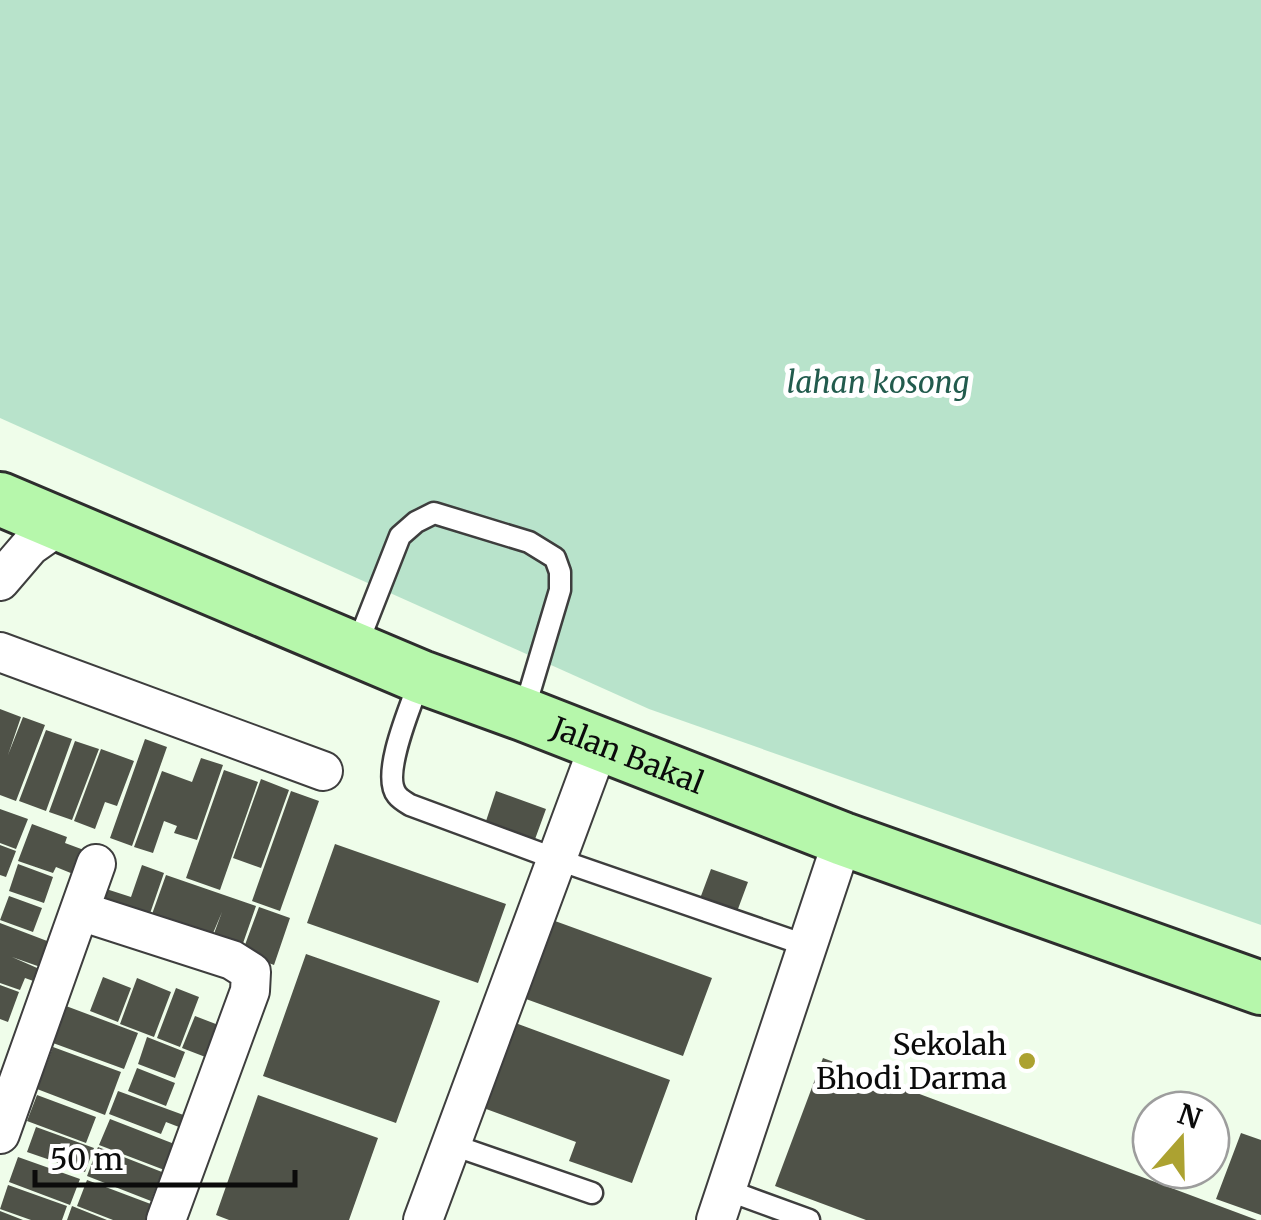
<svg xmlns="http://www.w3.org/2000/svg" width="1261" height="1220" font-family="Merriweather,serif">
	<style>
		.green { fill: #b8e3cb }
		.building { fill: #4f5248 }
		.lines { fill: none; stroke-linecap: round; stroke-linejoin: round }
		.lane-casing { stroke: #3e3e3e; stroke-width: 25 }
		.street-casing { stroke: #3e3e3e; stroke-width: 42 }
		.secondary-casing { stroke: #2d2d2d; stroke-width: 58 }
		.lane { stroke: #fff; stroke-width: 20 }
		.street { stroke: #fff; stroke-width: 38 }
		.secondary { stroke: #b6f7ab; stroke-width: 52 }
		.poi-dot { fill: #aca231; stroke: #fff; stroke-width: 4 }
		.labels { text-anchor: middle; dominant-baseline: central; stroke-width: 10; stroke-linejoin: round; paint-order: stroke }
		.park-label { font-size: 30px; font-style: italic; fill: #225b4d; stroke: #fff }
		.street-label { font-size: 30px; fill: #0b0b0b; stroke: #fff }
		.poi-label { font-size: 30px; fill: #0b0b0b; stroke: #fff; text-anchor: end }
	</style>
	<rect width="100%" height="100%" fill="#effdea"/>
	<path class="green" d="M0,0H1261V925L649,709L0,418Z"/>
	<path class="building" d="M0,709L21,717L8,755L23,717L45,725L16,801L0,795Z
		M46,730L72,739L46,811L19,801Z
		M145,739L167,747L132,846L110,838Z
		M75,741L99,749L72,820L49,812Z
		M101,749L134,761L117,806L105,802L95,829L74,821Z
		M201,758L223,765L197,840L174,833L177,826L164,821L153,853L134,847L162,771L192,782Z
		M224,770L258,782L220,890L186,878Z
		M261,779L289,790L261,868L233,858Z
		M291,791L319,801L280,911L252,901Z
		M496,791L546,809L534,842L485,824Z
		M0,809L28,819L16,849L0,843Z
		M32,824L67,837L65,843L92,853L83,878L56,867L53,873L18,861Z
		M335,844L506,904L478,983L307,923Z
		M0,845L16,851L6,877L0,875Z
		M18,864L53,877L44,903L9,891Z
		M142,865L164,873L145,928L92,909L100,887L131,897Z
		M711,869L748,882L735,917L698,904Z
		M166,875L256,906L241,949L212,939L222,912L211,938L151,917Z
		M9,896L42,908L33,932L0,920Z
		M259,907L290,918L274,965L242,953Z
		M555,921L712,978L683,1056L526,999Z
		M0,923L55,944L46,969L12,957L44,971L39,983L25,978L20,990L0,983Z
		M306,954L440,1001L396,1123L263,1076Z
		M103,977L131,988L118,1022L90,1011Z
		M137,978L171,992L154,1037L120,1024Z
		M0,985L19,992L8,1022L0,1019Z
		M176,988L199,997L180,1047L157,1038Z
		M66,1006L138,1033L124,1069L53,1043Z
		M195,1016L221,1026L208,1058L182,1048Z
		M510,1021L670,1080L632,1183L569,1161L576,1142L478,1106Z
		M147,1037L185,1052L175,1078L138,1064Z
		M53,1047L121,1072L105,1115L37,1089Z
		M823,1058L1257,1220H866L775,1186Z
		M137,1068L175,1083L166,1106L128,1091Z
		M118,1091L189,1117L184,1129L166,1122L161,1134L109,1114Z
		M37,1095L96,1117L86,1143L27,1121Z
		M258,1095L378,1138L349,1220H229L216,1215Z
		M110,1119L177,1145L167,1171L99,1145Z
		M36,1127L94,1148L85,1172L27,1152Z
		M1241,1133L1261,1140V1215L1216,1199Z
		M98,1147L162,1172L151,1201L87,1176Z
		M18,1157L80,1179L70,1205L9,1182Z
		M87,1180L156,1206L151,1220H113L77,1206Z
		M8,1185L67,1206L62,1220H31L0,1209Z
		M72,1206L107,1220H67Z
		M0,1211L23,1220H0Z"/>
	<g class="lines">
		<defs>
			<path id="lane" d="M356,648L400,536L416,522L434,513L529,542L555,558L560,572V590L523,714
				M421,677C413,701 380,774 397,795C400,799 405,802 410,805L556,859L808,946
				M450,1144L592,1193
				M727,1190L809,1220"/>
			<path id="street" d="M0,581L30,546L60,525
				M0,652L323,771
				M80,911L232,960L251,972L250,991L166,1220
				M0,1134L96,864
				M423,1220L599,745
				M716,1220L843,839"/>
			<g id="secondary">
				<path id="s1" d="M0,499L421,677L523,714L843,839L1261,988"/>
			</g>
		</defs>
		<use href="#lane" class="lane-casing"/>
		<use href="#street" class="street-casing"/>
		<use href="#secondary" class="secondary-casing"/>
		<use href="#lane" class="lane"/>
		<use href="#street" class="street"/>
		<use href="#secondary" class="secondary"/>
	</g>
	<circle class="poi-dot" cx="1027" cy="1061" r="10"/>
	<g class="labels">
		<g class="park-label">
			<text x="878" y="382">lahan kosong</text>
		</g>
		<g class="street-label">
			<text stroke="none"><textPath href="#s1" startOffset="678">Jalan Bakal</textPath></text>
		</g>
		<g class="poi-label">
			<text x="1007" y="1044">Sekolah<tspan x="1007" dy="34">Bhodi Darma</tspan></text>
		</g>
	</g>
	<g transform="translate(1181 1140) rotate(20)"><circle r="48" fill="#ffffff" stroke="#9d9d9d" stroke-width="2.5"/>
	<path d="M0-8L18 38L0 25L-18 38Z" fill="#aca231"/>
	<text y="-15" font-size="28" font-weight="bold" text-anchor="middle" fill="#0b0b0b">N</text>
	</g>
	<path d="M35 1170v15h260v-15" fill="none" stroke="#0b0b0b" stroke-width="5"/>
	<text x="50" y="1170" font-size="30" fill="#0b0b0b" stroke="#ffffff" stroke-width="8" paint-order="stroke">50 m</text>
</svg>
